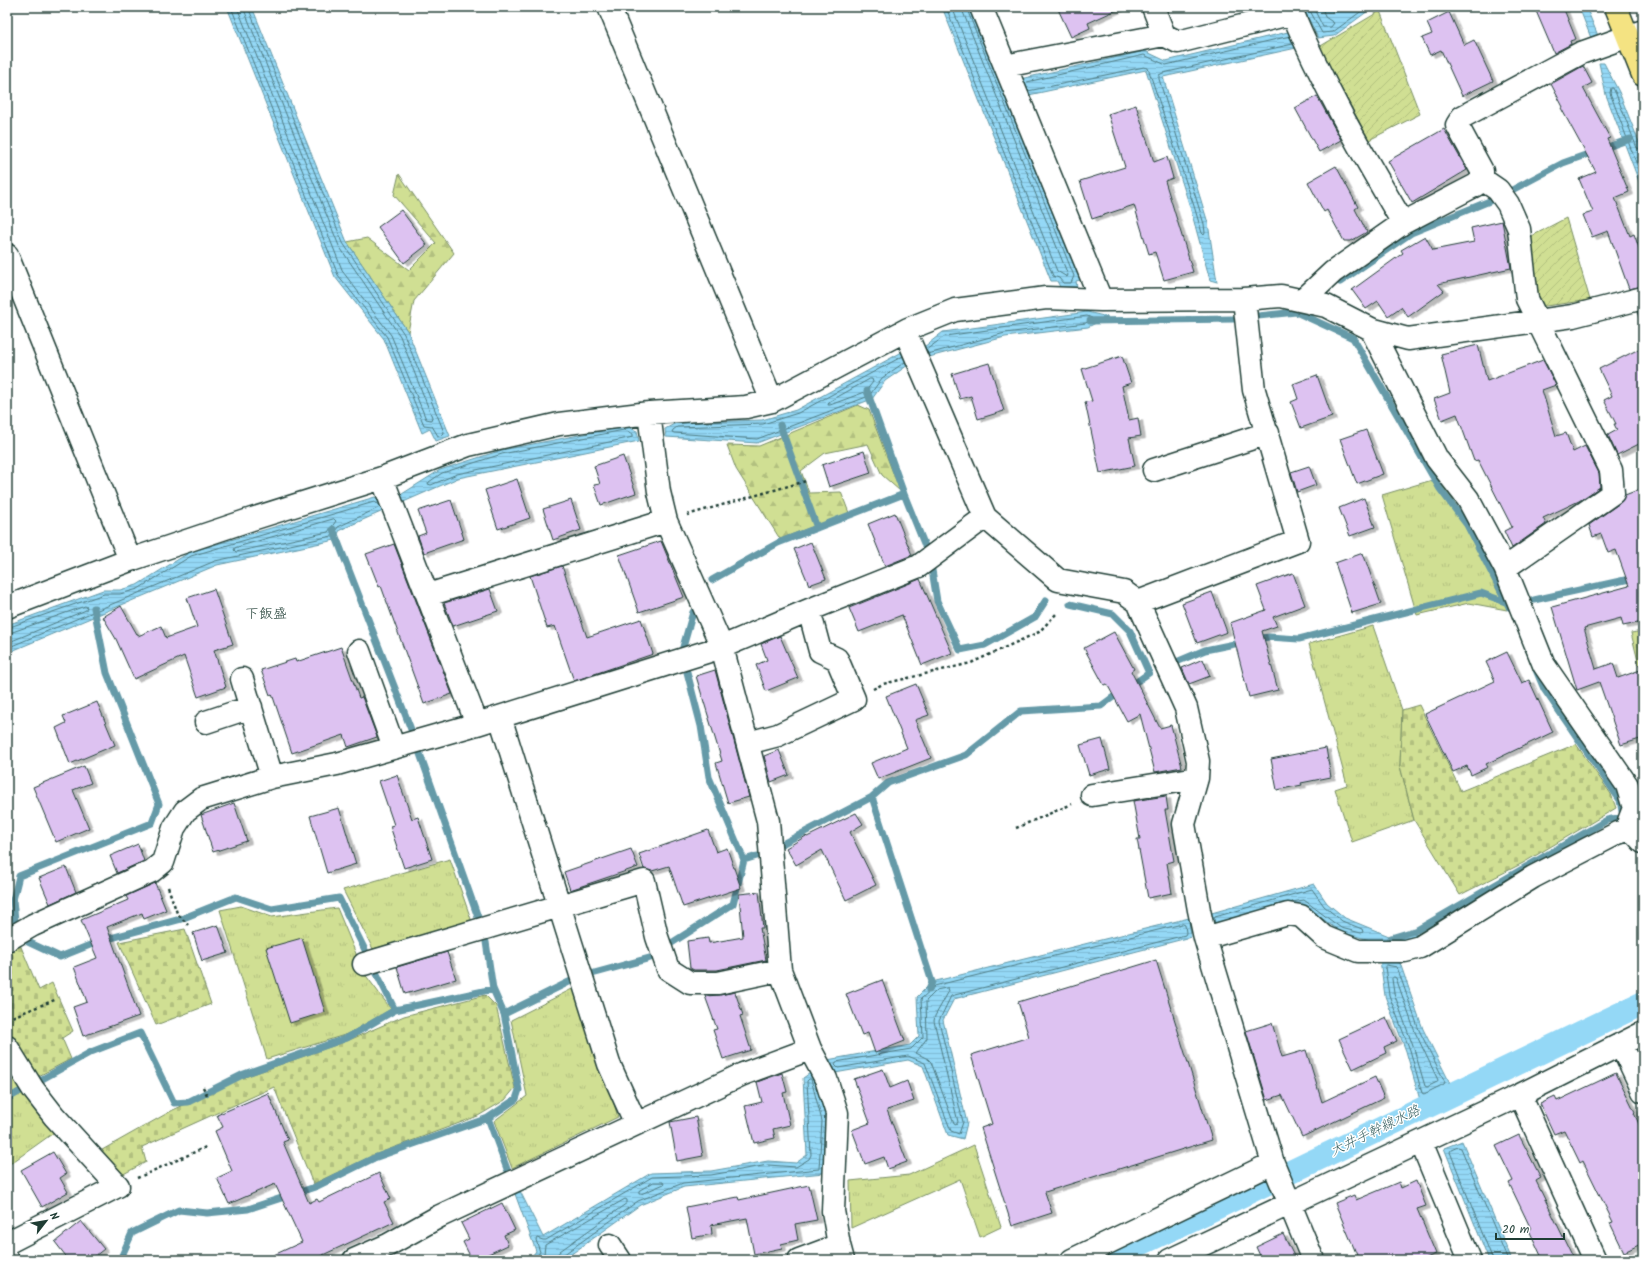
<svg xmlns="http://www.w3.org/2000/svg" width="1650" height="1267" font-family="Kalam,'Klee One',sans-serif">
	<style>
		.grass { fill: url(#grass-tufts); stroke: #788e64 }
		.forest { fill: url(#forest-firs); stroke: #788e64 }
		.cemetery { fill: url(#cemetery-stones); stroke: #788e64 }
		.garden { fill: url(#garden-furrows); stroke: #788e64 }
		.water { fill: url(#water-rules); stroke: #659aa8 }
		.lines { fill: none; stroke-linecap: round; stroke-linejoin: round }
		.shore { stroke: #4e7b82; stroke-width: 1 }
		.stream { stroke: #659aa8; stroke-width: 7 }
		.canal { stroke: #94d8f6; stroke-width: 24 }
		.building { fill: #ddc2f1; stroke: #1f3d34; filter: url(#shadow) }
		.minor-casing { stroke: #1f3d34; stroke-width: 25 }
		.major-casing { stroke: #1f3d34; stroke-width: 25 }
		.path { stroke: #1f3d34; stroke-width: 2.5; stroke-dasharray: 3 3; stroke-linecap: butt }
		.minor { stroke: #fff; stroke-width: 22 }
		.major { stroke: #f4e382; stroke-width: 22 }
		.labels { text-anchor: middle; dominant-baseline: central; stroke-width: 3; stroke-linejoin: round; paint-order: stroke }
		.neighbourhood-label { font-size: 14px; fill: #1f3d34; stroke: #fff }
		.water-label { font-size: 14px; font-style: italic; fill: #3c6464; stroke: #fff }
	</style>
	<defs>
		<pattern id="grass-tufts" width="24" height="20" patternUnits="userSpaceOnUse"><rect width="24" height="20" fill="#d0df93"/><path d="M3 7l-1-3M5 7V3M7 7l1-3M15 17l-1-3M17 17v-4M19 17l1-3" fill="none" stroke="#b2c07f"/></pattern>
		<pattern id="forest-firs" width="22" height="20" patternUnits="userSpaceOnUse"><rect width="22" height="20" fill="#d0df93"/><path d="M5 1l3.5 6h-7zM16 11l3.5 6h-7z" fill="#b2c07f"/></pattern>
		<pattern id="cemetery-stones" width="16" height="16" patternUnits="userSpaceOnUse"><rect width="16" height="16" fill="#d0df93"/><path d="M2 7V4a2 2 0 0 1 4 0v3zM10 15v-3a2 2 0 0 1 4 0v3z" fill="#b2c07f"/></pattern>
		<pattern id="garden-furrows" width="10" height="10" patternUnits="userSpaceOnUse"><rect width="10" height="10" fill="#d0df93"/><path d="M-1 1l2-2M0 10L10 0M9 11l2-2" fill="none" stroke="#b2c07f"/></pattern>
		<pattern id="water-rules" width="6" height="5" patternUnits="userSpaceOnUse"><rect width="6" height="5" fill="#94d8f6"/><path d="M0 2.5h6" fill="none" stroke="#7fbad4"/></pattern>
		<filter id="shadow"><feDropShadow dx="4.5" dy="2.5" stdDeviation="0" flood-color="#0004"/></filter>
	</defs>
	<rect width="100%" height="100%" fill="#fff"/>
	<filter id="ink" filterUnits="userSpaceOnUse"><feTurbulence type="fractalNoise" baseFrequency=".025" numOctaves="2"/><feDisplacementMap in="SourceGraphic" scale="8" xChannelSelector="R" yChannelSelector="G"/><feConvolveMatrix kernelMatrix="1 2 1 2 8 2 1 2 1" color-interpolation-filters="sRGB"/></filter>
	<g filter="url(#ink)">
		<path class="grass" d="M1439,478L1505,585L1507,610L1469,603L1417,615L1382,495Z
			M1373,626L1402,710L1400,766L1414,820L1352,842L1335,789L1347,785L1309,644Z
			M1643,631V664L1639,665L1631,633Z
			M450,859L472,922L373,949L343,890Z
			M241,906L272,917L337,908L364,973L391,1009L348,1034L267,1059L220,910Z
			M578,986L618,1117L512,1168L494,1121L527,1096L511,1020Z
			M7,1056L59,1129L7,1166Z
			M974,1145L1001,1227L980,1237L960,1179L851,1228L850,1181L909,1175Z"/>
		<path class="forest" d="M399,174L454,253L414,301L408,332L347,242L367,238L409,270L436,243L394,195Z
			M858,405L869,410L900,491L882,475L868,444L825,453L801,471L809,493L841,492L849,513L780,539L736,469L727,445L759,446Z"/>
		<path class="cemetery" d="M1419,705L1461,791L1576,744L1611,794L1616,808L1523,863L1460,895L1414,820L1400,766L1402,710Z
			M185,929L211,1004L156,1025L119,942Z
			M19,942L39,990L52,983L73,1031L62,1038L71,1059L33,1079L7,1038V949Z
			M485,995L496,1006L515,1088L505,1100L478,1116L374,1155L313,1184L274,1087L142,1147L146,1162L116,1178L95,1154L173,1110L242,1078L347,1041L404,1016Z"/>
		<path class="garden" d="M1380,11L1420,114L1369,140L1319,47Z
			M1566,218L1590,300L1538,307L1528,238Z"/>
		<path class="water" d="M227,7H252L347,242L408,332L450,436L436,441L430,429L422,433L384,339L335,277Z
			M942,7H969L1080,280L1076,281L1077,287H1060L1057,281H1051Z
			M1303,7H1331L1333,13L1348,7H1377L1368,11L1334,36L1318,38Z
			M1579,7H1586L1599,38H1591Z
			M1292,31L1301,47L1163,77L1208,223L1217,282L1210,280L1190,207L1146,70L1024,96L1020,79L1145,51L1166,61Z
			M1599,63H1604L1619,92L1643,152V192L1606,95Z
			M1087,312L1108,317L1088,327L1005,337L914,361L885,381L872,399L757,443L666,437L665,429L676,423L762,420L796,410L902,352L908,354L924,347L943,332Z
			M626,426L637,431L639,441L458,478L340,530L335,540L217,565L7,653V625L103,590H120L137,585L190,552L375,497L382,502L402,494L440,470L502,450Z
			M1314,884L1327,903L1345,918L1389,936L1421,934L1415,940L1378,942L1340,932L1303,904L1212,929L1208,914Z
			M1189,918L1191,937L954,999L943,1020L967,1123L963,1139L948,1135L923,1066L908,1060L835,1073L827,1060L910,1045L919,1036L917,997L932,982Z
			M1380,960L1400,963L1423,1029L1451,1085L1420,1100L1406,1051L1385,996Z
			M813,1071L826,1120L824,1173L684,1187L640,1205L563,1260H529L536,1251L515,1194L520,1191L543,1237L651,1173L711,1171L768,1161L796,1163L807,1155L803,1078Z
			M1462,1141L1512,1260H1489L1444,1148Z"/>
		<g class="lines">
			<path class="shore" d="M231,7L338,275L387,337L424,425L432,426L438,436L443,435L444,432L404,334L343,243L248,7
				M237,7L343,272L391,335L426,419L431,420L432,417L400,336L339,246L243,7
				M946,7L1053,276L1059,278L1063,283H1071L1074,276L966,7
				M952,7L1057,271L1067,277L1068,275L961,7
				M1308,7L1322,33L1333,32L1367,7
				M1313,7L1323,27H1331L1334,23L1325,17L1322,7
				M1025,84L1027,82L1144,55L1166,65L1290,36
				M1028,91L1144,67L1148,68L1194,206L1202,233L1204,235L1205,233L1204,224L1159,79V75L1163,73L1293,44
				M1643,151L1637,148L1616,94L1613,88H1611L1610,93L1643,181
				M926,350L945,336L1087,316L1092,318L1086,323L1005,333L928,354
				M903,356L798,413L763,424L677,427L673,430L672,432L674,433L757,439L869,396L882,378L905,362
				M870,379H872L873,382L865,392L830,405H828L829,402Z
				M625,430L633,434V437L457,474L431,485L428,484L429,482L442,473L502,454Z
				M334,519L336,521L328,532L236,552L234,550L235,548Z
				M7,628L104,594H120L138,589L191,556L374,502L380,505
				M7,634L85,606L87,607L86,610L7,643
				M7,648L215,561L332,536L338,527L380,507
				M1215,923L1214,919L1215,917L1312,889L1324,906L1342,921L1362,929L1363,932L1361,933L1341,928L1304,900L1292,902
				M1183,924L1185,925L1186,933L1185,935L951,996L939,1021L963,1122L959,1134L951,1131L925,1063L908,1056L838,1068L835,1065L836,1062L911,1049L923,1037L921,999L935,986Z
				M1386,965L1397,967L1419,1030L1445,1082L1444,1084L1424,1094L1422,1093L1410,1050L1389,995L1385,967Z
				M1394,977L1396,978L1415,1032L1438,1080L1437,1082L1427,1087L1425,1086L1414,1049L1394,993L1392,979Z
				M948,988L949,991L935,1016L934,1021L958,1122L956,1125L954,1124L931,1062L928,1059L916,1053L927,1038L926,1001L937,990Z
				M654,1182H663L664,1184L641,1194H639V1191Z
				M534,1260L540,1252L536,1240L537,1238L543,1240H546L652,1177L711,1175L768,1165L796,1167L809,1159L811,1155L807,1081L809,1079H811L822,1121L819,1169L683,1183L638,1201L563,1255L561,1260
				M541,1260L544,1254L545,1245L625,1199L627,1200V1203L560,1251L557,1255L556,1260
				M1493,1260L1450,1152L1451,1150L1458,1147L1461,1148L1508,1260"/>
			<path class="stream" d="M1512,190L1563,163L1630,139
				M1340,282L1411,233L1497,198
				M1258,316L1296,312L1353,338L1440,489L1467,525L1509,607
				M1090,321L1234,319
				M867,391L904,494L925,546
				M780,425L817,528
				M333,529L412,732
				M932,570L937,601L960,650L985,645L1035,617L1046,600
				M712,580L778,543L904,494
				M1534,600L1643,576
				M1070,604L1113,614L1130,631L1149,673L1129,687
				M1256,639L1269,637L1299,639L1481,593L1508,603
				M683,647L693,612
				M1174,663L1205,650L1244,642
				M687,672L701,726L709,777L744,860
				M419,751L479,920
				M872,797L932,982L929,990
				M1642,822L1643,824
				M782,844L872,797L888,783L966,755L1021,711L1101,706L1120,692
				M15,920L13,900L19,876L152,823L159,804L107,673L94,608
				M1391,938L1417,930L1607,820L1623,817L1620,800L1544,689L1536,670
				M28,942L60,957L100,941L181,919L236,897L272,909L339,898L395,1010L493,989L504,1014
				M486,942L493,989
				M670,944L733,904L744,860L757,856
				M595,973L650,958
				M37,1082L91,1052L140,1033L174,1103L188,1102L244,1074L347,1038L395,1010
				M7,1099L24,1089
				M488,1118L507,1169
				M120,1260L132,1233L179,1210L207,1213L248,1209L315,1187L374,1158L488,1118L516,1099L519,1090L504,1014L571,981"/>
			<path class="canal" d="M1107,1260L1643,1003"/>
		</g>
		<path class="building" d="M1057,7H1123L1088,23L1090,28L1071,37Z
			M1546,7H1563L1576,39L1570,41L1571,44L1554,53L1536,11Z
			M1449,12L1464,45L1474,40L1493,81L1462,96L1441,50L1430,55L1422,38L1432,34L1427,23Z
			M1583,66L1592,83L1583,88L1610,138L1607,139L1629,192L1615,198L1630,236L1634,234L1643,259V286L1629,289L1608,231L1592,237L1583,215L1593,212L1579,179L1596,172L1561,108L1563,107L1551,84Z
			M1317,96L1341,140L1319,152L1295,108Z
			M1136,105L1154,162L1167,157L1173,178L1165,181L1193,272L1164,280L1155,252L1149,254L1134,205L1092,219L1080,181L1125,167L1108,114Z
			M1444,129L1467,170L1412,203L1388,161Z
			M1336,166L1358,207L1355,209L1367,232L1351,241H1344L1327,210L1324,212L1308,182Z
			M401,210L427,245L404,263L378,227Z
			M1502,221L1511,268L1438,284L1444,291L1408,317L1401,307L1388,316L1378,301L1366,309L1352,290L1403,253L1401,250L1425,236L1433,250L1474,242L1471,228Z
			M1643,311V321L1641,322L1637,312Z
			M1478,345L1487,381L1543,360L1556,385L1542,390L1556,436L1566,433L1573,452L1585,446L1599,473L1600,487L1579,501L1543,518L1546,524L1512,548L1504,531L1512,527L1478,460L1474,461L1457,414L1442,420L1434,399L1450,393L1441,354Z
			M1643,347V442L1617,455L1608,435L1617,430L1614,424H1616L1604,400L1612,396L1599,369Z
			M1122,356L1131,383L1122,386L1129,420L1138,418L1141,436L1129,438L1135,466L1100,473L1085,402L1092,401L1082,369Z
			M989,363L1004,411L978,419L971,396L960,399L952,374Z
			M1317,375L1332,417L1301,428L1291,402L1298,399L1293,384Z
			M1366,430L1383,474L1357,484L1340,439Z
			M864,451L871,473L829,487L822,465Z
			M623,456L636,493L601,505L594,485L600,484L594,466Z
			M1309,466L1316,485L1297,492L1291,472Z
			M517,479L530,518L498,529L485,490Z
			M1643,488V511L1638,513L1643,527V622L1623,626L1621,618L1584,628L1596,669L1613,663L1618,678L1643,669V738L1621,745L1599,682L1577,690L1552,607L1629,586L1616,550L1608,553L1601,534L1593,537L1589,525L1620,503L1625,495Z
			M1364,498L1375,527L1350,536L1339,508Z
			M451,500L464,539L424,553L418,536L426,533L418,511Z
			M571,500L581,530L553,540L543,509Z
			M895,513L912,555L885,566L868,524Z
			M661,541L684,597L639,612L619,555Z
			M811,542L826,579L809,585L794,549Z
			M394,544L452,694L424,704L381,586L379,587L366,554Z
			M1363,553L1381,604L1352,613L1335,563Z
			M562,566L587,637L641,619L653,654L574,681L555,626L547,628L530,576Z
			M1293,573L1305,605L1273,617L1277,626L1262,631L1278,690L1249,697L1230,623L1266,610L1257,586Z
			M920,579L952,653L922,665L902,615L859,632L849,608Z
			M214,589L233,644L214,650L226,687L198,697L184,656L134,679L116,639L103,617L121,606L138,636L161,626L166,638L197,627L187,598Z
			M490,589L498,611L453,626L444,603Z
			M1212,592L1227,632L1197,643L1182,603Z
			M1114,632L1134,669L1131,671L1160,728L1171,725L1182,767L1155,772L1140,714L1127,721L1107,684L1104,685L1084,648Z
			M780,636L798,678L766,691L756,665L767,660L761,644Z
			M341,647L359,698L362,697L377,737L348,747L344,735L292,753L272,694L270,695L261,670L295,659L296,662Z
			M1507,652L1522,683L1529,680L1553,732L1486,764L1488,767L1471,775L1467,766L1453,772L1425,714L1495,681L1486,662Z
			M1203,659L1210,676L1189,684L1182,668Z
			M715,670L749,797L728,803L716,763L722,761L696,676Z
			M916,684L929,715L915,720L931,758L878,779L871,763L907,748L886,696Z
			M97,702L115,745L70,764L56,728L66,723L63,716Z
			M1102,739L1110,769L1089,775L1080,745Z
			M1326,748L1331,777L1301,783L1302,785L1277,790L1271,759Z
			M779,750L789,775L771,782L764,756Z
			M84,766L91,783L73,790L89,828L56,842L33,787Z
			M397,775L412,819L418,817L432,859L404,868L390,826L394,825L379,781Z
			M1166,796L1168,810H1165L1174,861L1167,863L1172,893L1148,898L1137,839H1140L1133,801Z
			M234,803L247,841L213,852L201,815Z
			M339,808L356,864L327,873L310,816Z
			M856,813L863,824L850,832L876,885L846,900L822,850L796,865L786,848L806,836L807,837Z
			M708,830L716,852L727,848L741,888L683,907L669,866L652,871L644,869L639,854Z
			M138,844L144,861L117,873L110,856Z
			M631,849L638,867L570,890L564,872Z
			M66,867L76,892L50,904L39,878Z
			M155,883L166,910L144,919L142,913L107,927L139,1016L83,1036L73,1007L87,1002L74,967L97,958L81,920L128,900L126,896Z
			M759,892L763,928H760L766,960L717,970H694L690,968L687,941L708,938L709,943L743,937L739,894Z
			M218,925L228,953L202,961L193,933Z
			M302,938L325,1012L290,1023L266,948Z
			M447,952L456,979L405,994L397,967Z
			M1156,960L1212,1140L1045,1192L1052,1213L1012,1226L981,1128L992,1124L971,1055L1029,1037L1018,1002Z
			M882,980L905,1041L875,1053L868,1033L862,1035L846,994Z
			M735,992L743,1015L740,1016L751,1050L723,1059L713,1030L717,1029L705,996L720,995Z
			M1386,1017L1397,1041L1384,1047L1386,1053L1353,1069L1339,1039Z
			M1272,1023L1282,1057L1306,1050L1322,1102L1375,1077L1384,1098L1302,1137L1282,1095L1267,1100L1246,1031Z
			M883,1069L890,1088L907,1081L914,1101L887,1110L907,1162L888,1169L884,1157L865,1164L852,1130L870,1123L854,1079Z
			M782,1073L787,1092L783,1093L790,1125L773,1129L775,1138L754,1143L745,1106L762,1102L757,1082Z
			M1616,1073L1635,1112L1634,1113L1643,1133V1243L1624,1252L1610,1223L1613,1222L1583,1161L1580,1163L1564,1130L1554,1134L1540,1104L1555,1097L1557,1101Z
			M268,1093L288,1140L283,1142L309,1203L317,1199L319,1202L379,1173L391,1199L384,1202L394,1222L312,1260H263L302,1242L275,1184L229,1204L217,1178L232,1171L215,1131L223,1127L217,1115Z
			M696,1117L703,1156L677,1161L670,1122Z
			M1519,1135L1541,1178L1536,1181L1572,1255L1562,1260H1543L1529,1230L1531,1229L1509,1183L1513,1181L1496,1146Z
			M53,1152L66,1174L60,1178L68,1192L42,1207L21,1170Z
			M1416,1181L1426,1206L1417,1209L1436,1254L1421,1260H1359L1335,1203L1354,1195L1356,1200L1399,1182L1401,1188Z
			M809,1185L817,1220L795,1224L798,1240L781,1244L782,1248L754,1254L747,1218L711,1225L712,1234L692,1238L686,1207L738,1197L739,1200Z
			M502,1203L515,1230L504,1235L508,1245L475,1260H472L463,1242L469,1239L461,1223Z
			M81,1221L104,1249L90,1260H69L55,1242Z
			M1283,1234L1296,1260H1262L1256,1247Z"/>
		<g class="lines">
			<defs>
				<path id="minor" d="M609,7L772,401
					M981,7L1101,300
					M1153,7L1164,35
					M1290,7C1321,82 1362,153 1403,223
					M1005,66L1164,35L1178,42L1293,13
					M1482,179L1498,190L1508,204L1519,229L1527,299L1611,470L1613,493L1505,568
					M7,255L130,560
					M1303,300L1333,272L1403,223L1476,185L1482,179V171L1457,125L1462,117L1581,53L1643,31
					M1371,329L1437,459L1468,499L1505,568L1544,665L1627,785L1634,808L1629,821L1631,829L1643,842
					M905,331L985,517L1058,580L1124,592L1138,602L1186,708L1198,761L1197,778L1184,824L1199,910L1205,938L1273,1163L1313,1260
					M649,413L659,492L666,521L722,647L768,821L780,970L810,1049L826,1079L837,1113L833,1211L839,1245L843,1260
					M1154,470L1268,433
					M382,478L477,724
					M428,595L666,521
					M1138,602L1298,541L1254,390L1244,299
					M7,607L130,560L252,519L382,478L468,445L559,424L649,413L746,407L772,401L908,329L955,310L1046,298L1101,300L1244,299L1281,296L1326,306L1371,329L1408,339L1573,316L1643,298
					M359,651L394,748
					M242,679L272,777
					M500,717L609,1064L636,1124
					M206,722L251,707
					M748,743L778,735L854,699L837,659L820,651L809,610
					M1092,795L1197,778
					M1205,938L1288,914L1301,916L1324,937L1358,951H1405L1420,947L1533,877L1618,833L1631,829
					M7,940L33,925L152,871L163,862L174,828L185,811L201,799L272,777L337,764L477,724L722,647L809,610L919,566L985,517
					M364,964L644,881L657,937L668,969L690,983H718L780,970
					M1621,1044L1643,1091
					M7,1047L33,1089L54,1116L118,1186L7,1243
					M1520,1095L1595,1260
					M1421,1142L1470,1260
					M610,1245L620,1260
					M7,1259L8,1260
					M354,1260L388,1245L440,1216L743,1074L810,1049
					M799,1260L839,1245
					M1072,1260L1273,1163
					M1170,1260L1520,1095L1643,1033"/>
				<path id="major" d="M1616,7L1643,75"/>
			</defs>
			<use href="#minor" class="minor-casing"/>
			<use href="#major" class="major-casing"/>
			<path class="path" d="M687,515L806,481
				M873,689L883,684L971,663L1039,632L1058,612
				M1016,828L1072,804
				M168,887L177,913L188,925
				M7,1019L57,999
				M203,1087L208,1097
				M137,1178L206,1147"/>
			<use href="#minor" class="minor"/>
			<use href="#major" class="major"/>
		</g>
	</g>
	<g class="labels">
		<g class="neighbourhood-label">
			<text x="266" y="614">下飯盛</text>
		</g>
		<g class="water-label">
			<text transform="translate(1375 1131) rotate(-26)">大井手幹線水路</text>
		</g>
	</g>
	<rect width="1650" height="1267" fill="none" stroke="#fff" stroke-width="24"/>
	<rect x="12" y="12" width="1626" height="1243" fill="none" stroke="#1f3d34" stroke-width="1.5" filter="url(#ink)"/>
	<g transform="translate(46 1221) rotate(59)" stroke="#ffffff" stroke-width="3" paint-order="stroke">
	<path d="M0-3L7 15L0 10L-7 15Z" fill="#1f3d34"/>
	<text y="-6" font-size="11" font-weight="bold" text-anchor="middle" fill="#1f3d34">N</text>
	</g>
	<path d="M1496 1233v6h68v-6" fill="none" stroke="#1f3d34" stroke-width="2"/>
	<text x="1502" y="1233" font-size="12" fill="#1f3d34" stroke="#ffffff" stroke-width="3" paint-order="stroke">20 m</text>
</svg>
